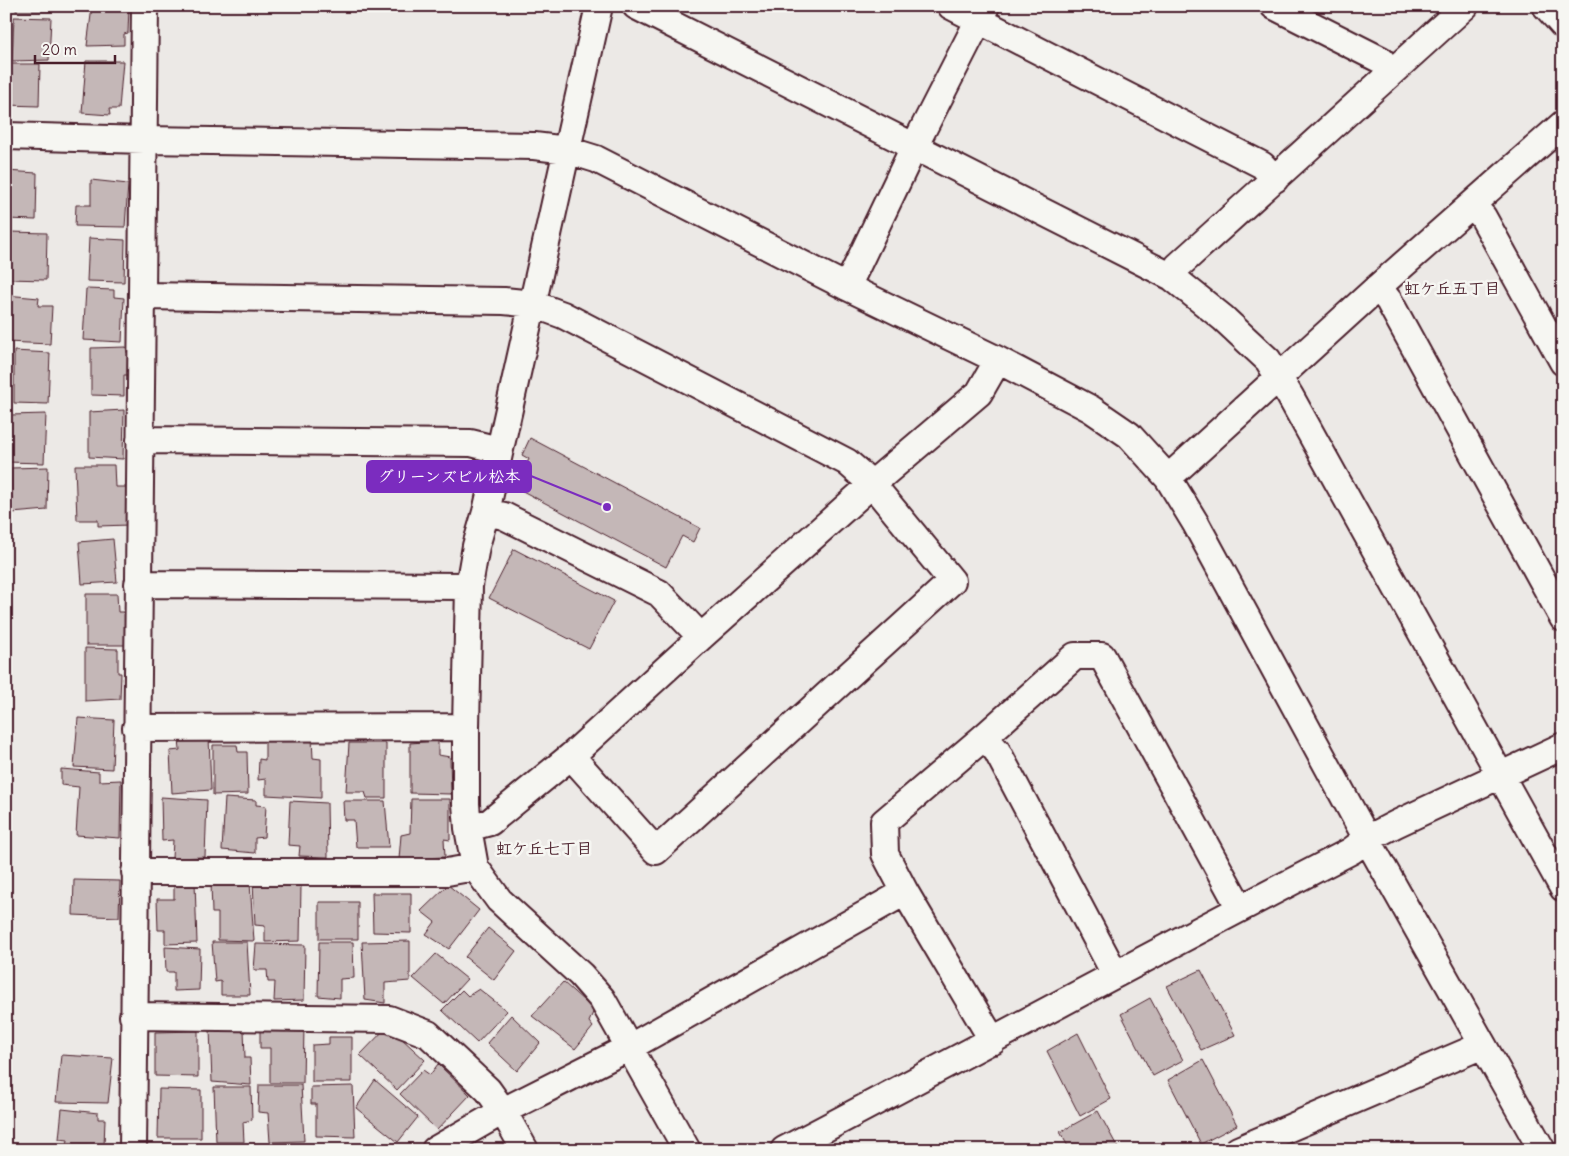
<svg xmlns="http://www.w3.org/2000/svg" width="1569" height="1156" font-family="Delius,'Klee One',sans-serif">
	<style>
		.building { fill: #c4b7b7; stroke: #4a1f2b }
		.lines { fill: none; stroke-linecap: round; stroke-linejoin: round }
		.minor-casing { stroke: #4a1f2b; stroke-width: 30 }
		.minor { stroke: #f6f6f2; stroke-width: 26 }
		.labels { text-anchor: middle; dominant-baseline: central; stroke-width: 5; stroke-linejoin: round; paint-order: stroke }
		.neighbourhood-label { font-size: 16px; font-weight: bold; fill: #4a1f2b; stroke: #f6f6f2 }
		.leader { fill: none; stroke: #7b2cbf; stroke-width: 2 }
		.callout-dot { fill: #7b2cbf; stroke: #f6f6f2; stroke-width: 2 }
		.callout { fill: #7b2cbf; stroke: #7b2cbf; stroke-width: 2 }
		.callout-label { font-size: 16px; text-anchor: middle; font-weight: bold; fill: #fff }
	</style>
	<rect width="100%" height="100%" fill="#ece9e6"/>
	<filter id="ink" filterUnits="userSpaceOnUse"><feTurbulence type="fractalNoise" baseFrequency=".02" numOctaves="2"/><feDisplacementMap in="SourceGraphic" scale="10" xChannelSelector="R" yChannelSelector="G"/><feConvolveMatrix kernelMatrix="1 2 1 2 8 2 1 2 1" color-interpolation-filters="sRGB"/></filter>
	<g filter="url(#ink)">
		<path class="building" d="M16,6H50V11H16Z
			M92,7H129L128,33L124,34V45L87,46Z
			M14,17L51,18L49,60L12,61Z
			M86,61H123L119,109H109L110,115L82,113Z
			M6,64H40L39,106L6,105Z
			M6,171L37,173L36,220L6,219Z
			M91,180L128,184L125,227L75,226L76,205H91Z
			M10,232L47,233L46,280L8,279Z
			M89,238L125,240L124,282L87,281Z
			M86,289L114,290V297L124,298L122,342L83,340Z
			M6,295L39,298L38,306H52L50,344L6,342Z
			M126,347L127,353H131L130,375H124V396L91,395V348Z
			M14,351L50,353L48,404L14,403Z
			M124,410L123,459L89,457V412Z
			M46,414L44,463L6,462V429L10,428V415Z
			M530,438L700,528L693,542L682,536L666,567L515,487L529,459L522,455Z
			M75,465H114L115,487H127L129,525L98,526V520H77Z
			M48,467L47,510L12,513L11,468Z
			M113,539L117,582L82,584L79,542Z
			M514,549L614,601L589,649L489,598Z
			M86,594H117L118,612H125L126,645H86Z
			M85,648L118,649V673H121L120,699L85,701Z
			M78,718L114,720L112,769L74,767Z
			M209,737L211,790L172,793L170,751L180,750L179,739Z
			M265,738H312L313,758L321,759V798L266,795V779L258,780L259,759L265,760Z
			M438,741V755L450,757L451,794L410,793V743Z
			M349,743H386V798H367L365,792H346Z
			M213,745H237L238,752H247L248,794L213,795Z
			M61,769L99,772V781L121,780L120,838L76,835L79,787L61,785Z
			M161,797L207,800L205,857L172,858L173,840L162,841Z
			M225,798L256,800V805L266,806L264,837L255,838V853L222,850Z
			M411,799H450V840L444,839L445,857L399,859L401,835L410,833Z
			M290,801L327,803L328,857L299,856L300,846L288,845Z
			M343,801H385L389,847H356L354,820H344Z
			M74,880L120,881L119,917L73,915Z
			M174,881L195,882L197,943L165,944V930H158L157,899H174Z
			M253,882L301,885L300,941L265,942V926L255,925Z
			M211,883H250L254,941L218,940V913H212Z
			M448,885L479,910L449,949L426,934L435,922L421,911Z
			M372,893H411V933L373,932Z
			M319,902H358V939H319Z
			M488,928L516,951L494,980L465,957Z
			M410,941V981L385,983V1003L365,1000L362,942Z
			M212,942H247L250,995H221V981L215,982Z
			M319,942H353L354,978L340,979V998L318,996Z
			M256,944L305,945L304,1000L274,1001L275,982H268L267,970H254Z
			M165,947L200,949L199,990L174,991V972H166Z
			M436,954L467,979L444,1004L413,978Z
			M1201,970L1235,1035L1201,1050L1167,986Z
			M563,982L594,1010L589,1022L593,1027L575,1049L532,1016Z
			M479,989L507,1011L477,1043L442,1010L462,990L468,996Z
			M1150,998L1183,1060L1153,1076L1121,1014Z
			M511,1015L540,1043L517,1071L487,1043Z
			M260,1025L304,1026L303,1083H270V1048H260Z
			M388,1026L425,1060L397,1090L360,1055Z
			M210,1029H244L245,1058H250L251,1085L212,1082Z
			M198,1031V1077L155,1076V1032Z
			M1078,1033L1111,1099L1080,1116L1047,1051Z
			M329,1037H352V1082H312V1045L329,1044Z
			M61,1055L113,1058L108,1103L56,1102Z
			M1203,1060L1237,1125L1201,1144L1168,1080Z
			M438,1064L470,1095L437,1130L400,1094L423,1070L430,1075Z
			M375,1080L418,1117L398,1142L356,1108Z
			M259,1085H301L304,1141L270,1142L268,1113L258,1112Z
			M353,1086L355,1137L316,1136V1104H311V1087Z
			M214,1087H251L252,1120L243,1122L244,1142H216Z
			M159,1089L201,1090V1138H158Z
			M62,1109L98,1113V1119H105L104,1146L67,1145L68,1140L59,1139Z
			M1098,1111L1119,1150H1070L1060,1132Z"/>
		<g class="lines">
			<defs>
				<path id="minor" d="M599,6L486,512L476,546L469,586L466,727V804L468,828L475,867L499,900L581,975L602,999L687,1150
					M636,6L1172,277L1223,318L1268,360L1290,396L1563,888
					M951,6L1262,165L1275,179
					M1274,6L1381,60L1391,73
					M1546,6L1563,25
					M6,136L144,140L534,146L567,150L596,159L847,287L998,360L1091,409L1129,435L1168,478L1196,524L1367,839L1542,1150
					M1472,205L1483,217L1563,362
					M1172,277L1178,266L1465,6
					M847,287L914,147L986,6
					M1378,287L1389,301L1563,618
					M142,296L504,301L533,304L563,315L847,462L872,484L952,581L656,851L571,756
					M140,440L471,443L499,450
					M1168,478L1378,287L1563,124
					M486,512L504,516L659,593L701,637
					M138,584L469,586
					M136,728L466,727
					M984,737L997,751L1115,974
					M468,828L490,822L571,756L701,637L872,484L979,393L998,360
					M135,872H447L475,867
					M133,1016L389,1019L428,1034L488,1090L503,1111L525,1150
					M993,1041L905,892L885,854L884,822L984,737L1075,656H1102L1240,908
					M133,1150L145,6
					M435,1150L503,1111L630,1047L905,892
					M784,1150C973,1051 1161,949 1351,851L1367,839L1396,824L1563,746
					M1238,1150L1483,1045"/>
			</defs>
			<use href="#minor" class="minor-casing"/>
			<use href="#minor" class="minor"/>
		</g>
	</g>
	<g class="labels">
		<g class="neighbourhood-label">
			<text x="1452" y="288">虹ケ丘五丁目</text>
			<text x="544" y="848">虹ケ丘七丁目</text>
		</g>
	</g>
	<path class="leader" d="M607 507L531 476"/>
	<circle class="callout-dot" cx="607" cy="507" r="5"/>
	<rect class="callout" x="367" y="461" width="164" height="31" rx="5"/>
	<g class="callout-label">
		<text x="449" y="482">グリーンズビル松本</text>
	</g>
	<rect width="1569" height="1156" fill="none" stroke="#f6f6f2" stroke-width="25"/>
	<rect x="12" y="12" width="1544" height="1131" fill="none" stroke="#4a1f2b" stroke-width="2" filter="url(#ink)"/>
	<path d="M35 55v8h80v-8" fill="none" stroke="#4a1f2b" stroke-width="2.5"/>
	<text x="42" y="55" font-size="15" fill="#4a1f2b" stroke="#f6f6f2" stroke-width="4" paint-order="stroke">20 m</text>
</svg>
